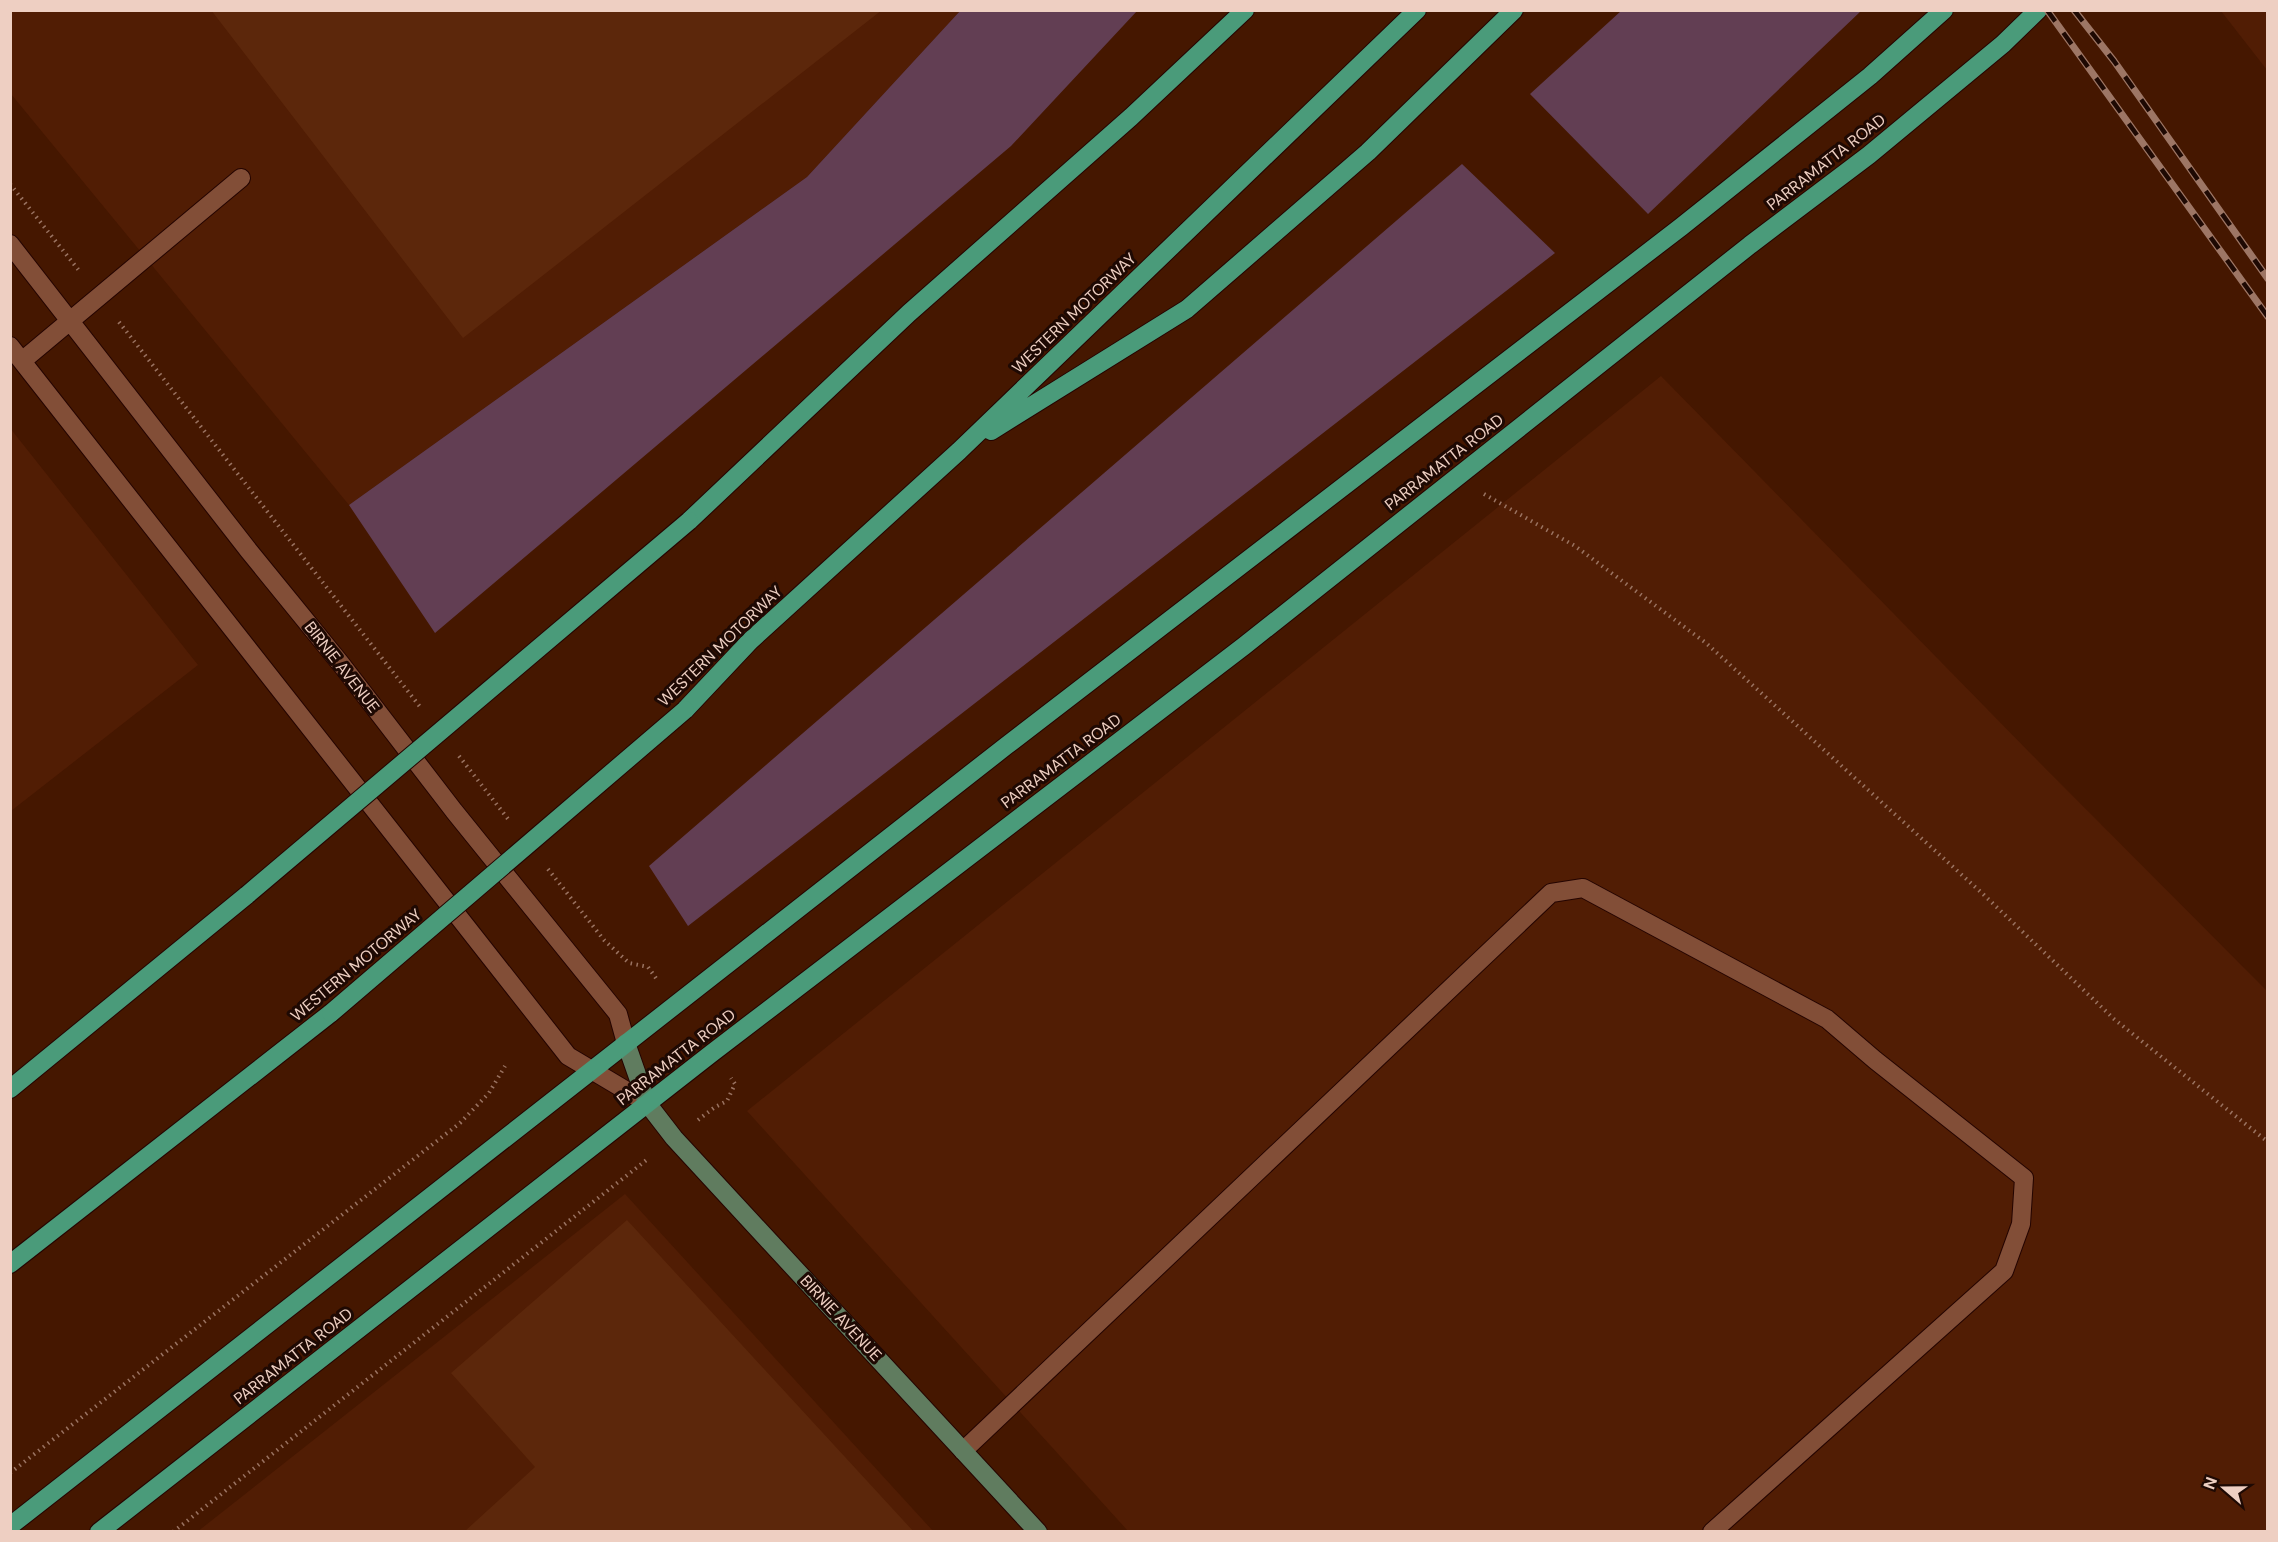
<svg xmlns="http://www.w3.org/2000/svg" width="2278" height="1542" font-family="'DM Sans',sans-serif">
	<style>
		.built { fill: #511d04 }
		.green { fill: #623e53 }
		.building { fill: #5c270b }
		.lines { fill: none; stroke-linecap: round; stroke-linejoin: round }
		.minor-casing { stroke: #240400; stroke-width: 20 }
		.major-casing { stroke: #240400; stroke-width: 20 }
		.highway-casing { stroke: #240400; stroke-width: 20 }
		.path { stroke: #9a7361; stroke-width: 4; stroke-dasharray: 1.5 4.5; stroke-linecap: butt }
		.minor { stroke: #824e37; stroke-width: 18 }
		.major { stroke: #607c5f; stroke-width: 18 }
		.highway { stroke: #4a9b7a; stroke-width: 18 }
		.rail-casing { stroke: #9d7665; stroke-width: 7 }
		.rail { stroke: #1e0903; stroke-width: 4.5; stroke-dasharray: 14; stroke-linecap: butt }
		.highway-bridge-casing { stroke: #240400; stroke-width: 20; stroke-linecap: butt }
		.highway-bridge { stroke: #4a9b7a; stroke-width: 18 }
		.labels { text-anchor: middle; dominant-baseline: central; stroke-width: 6; stroke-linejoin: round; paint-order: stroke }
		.street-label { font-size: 16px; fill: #eecfc2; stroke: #1e0903 }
	</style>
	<rect width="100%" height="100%" fill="#451700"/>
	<path class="built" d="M10,11H960L807,177L349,505L11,94Z
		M2221,11H2267V70Z
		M1661,376L2038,761L2267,991V1531H1128L747,1111Z
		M10,428L198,665L11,811H10Z
		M625,1194L933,1531L197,1532Z"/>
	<path class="green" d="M960,11H1137L1011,146L435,633L349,505L807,177Z
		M1621,11V10L1861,11L1648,214L1530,94Z
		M1462,164L1555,253L688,926L649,866Z"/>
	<path class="building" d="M211,10H882L463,338Z
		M627,1220L914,1532H464L535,1467L451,1373Z"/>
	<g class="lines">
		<defs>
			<path id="minor" d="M10,244L249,551L341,664L454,811L618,1014L626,1043
				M10,346L568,1056L647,1103
				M22,361L241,178
				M963,1451L1551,893L1583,888L1827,1019L1875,1060L2024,1178L2021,1224L2004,1271L1712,1532"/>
			<path id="major" d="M626,1043L647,1103L674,1138L1038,1532"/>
			<path id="highway" d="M991,431L1187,309L1368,152L1514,10
				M689,521L909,313L1131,117L1245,10
				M685,710L750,641L959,451L1417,10
				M10,1089L247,895
				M10,1264L331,1013
				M10,1526L1006,746L1681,227L1870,76L1944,10
				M99,1532L712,1053L1244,646L1750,245L1869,155L2003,44L2038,10"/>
		</defs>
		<use href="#minor" class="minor-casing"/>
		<use href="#major" class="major-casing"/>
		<use href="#highway" class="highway-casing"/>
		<path class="path" d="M10,184L81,273
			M119,322L421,708
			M1484,494L1575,546L1706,643L1984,895L2114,1019L2268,1142
			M459,756L508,819
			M548,869L604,940L629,963L648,967L658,981
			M698,1120L715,1107L727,1101L735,1084L731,1078
			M10,1473L460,1123L489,1093L505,1066
			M173,1532L649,1158"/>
		<use href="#minor" class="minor"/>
		<use href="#major" class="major"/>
		<use href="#highway" class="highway"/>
		<defs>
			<path id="rail" d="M2047,10L2268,317
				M2074,10L2114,61L2268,279"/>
		</defs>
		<use href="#rail" class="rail-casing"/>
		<use href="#rail" class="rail"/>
		<defs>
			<path id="highway-bridge" d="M247,895L689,521
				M331,1013L685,710"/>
		</defs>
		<use href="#highway-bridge" class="highway-bridge-casing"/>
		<use href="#highway-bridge" class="highway-bridge"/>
	</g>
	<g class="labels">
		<g class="street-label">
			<text transform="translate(1826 162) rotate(-38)">PARRAMATTA ROAD</text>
			<text transform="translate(1074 313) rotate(-44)">WESTERN MOTORWAY</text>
			<text transform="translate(1444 462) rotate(-38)">PARRAMATTA ROAD</text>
			<text transform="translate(720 646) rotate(-44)">WESTERN MOTORWAY</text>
			<text transform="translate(342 667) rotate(52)">BIRNIE AVENUE</text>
			<text transform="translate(1061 761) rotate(-37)">PARRAMATTA ROAD</text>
			<text transform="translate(356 965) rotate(-40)">WESTERN MOTORWAY</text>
			<text transform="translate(676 1057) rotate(-38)">PARRAMATTA ROAD</text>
			<text transform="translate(841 1318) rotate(47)">BIRNIE AVENUE</text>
			<text transform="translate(293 1356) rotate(-38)">PARRAMATTA ROAD</text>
		</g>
	</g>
	<rect width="2278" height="1542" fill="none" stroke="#eecfc2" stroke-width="24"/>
	<g transform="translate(2224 1488) rotate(290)" stroke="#1e0903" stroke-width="4.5" paint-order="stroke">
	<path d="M0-4.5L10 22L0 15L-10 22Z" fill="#eecfc2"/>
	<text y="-9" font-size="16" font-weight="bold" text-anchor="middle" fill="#eecfc2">N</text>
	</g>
</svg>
